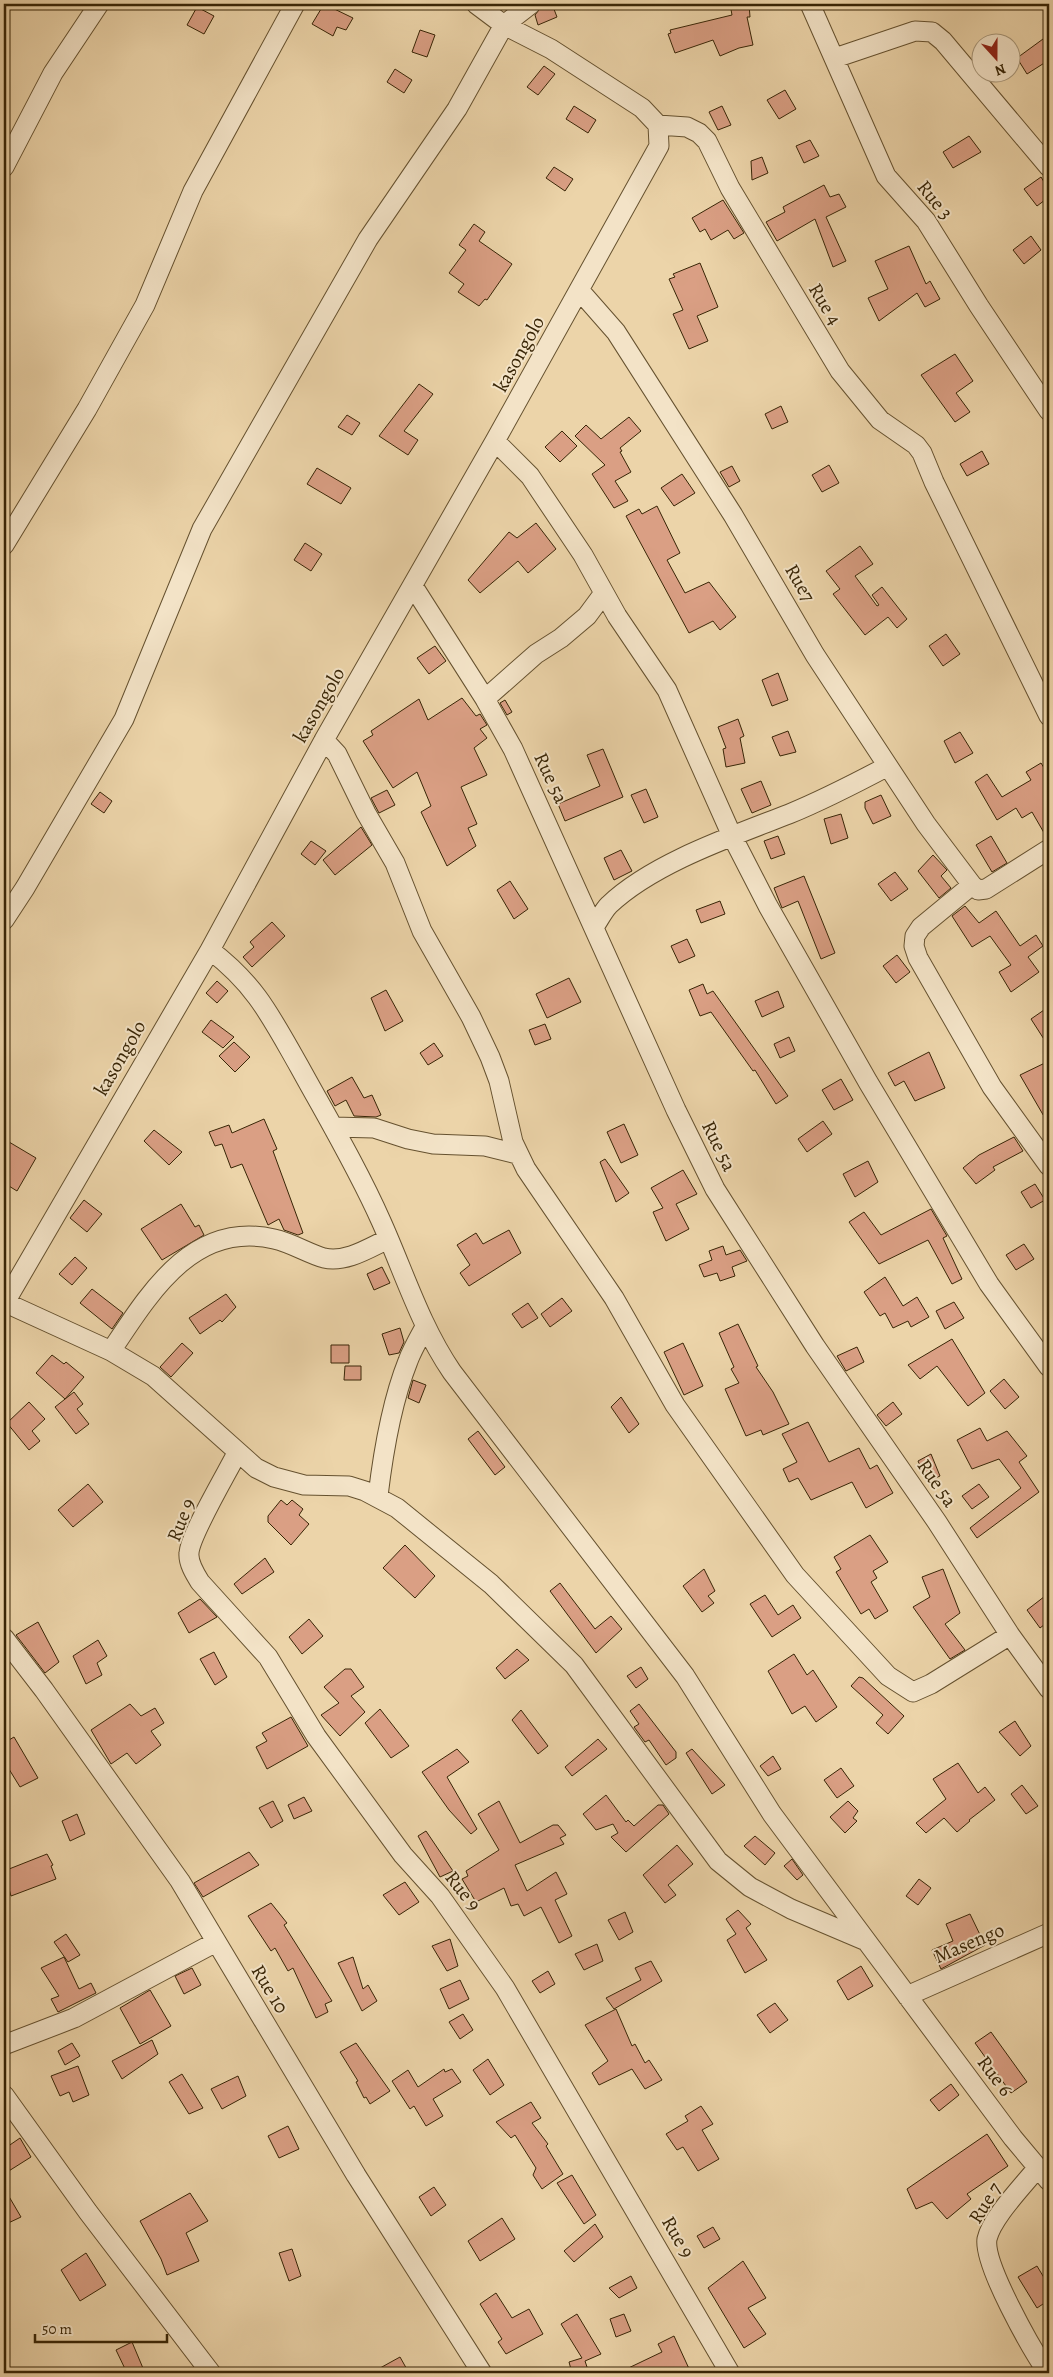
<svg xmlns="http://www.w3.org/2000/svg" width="1053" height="2377" font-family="Alegreya,serif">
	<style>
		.building { fill: #da9f84; stroke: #382506 }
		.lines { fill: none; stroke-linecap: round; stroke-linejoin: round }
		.minor-casing { stroke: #65512f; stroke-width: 21 }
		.minor { stroke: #f3e3c7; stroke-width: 19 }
		.labels { text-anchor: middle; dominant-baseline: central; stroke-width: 4; stroke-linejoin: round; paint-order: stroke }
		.street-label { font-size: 20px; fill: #382506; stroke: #f3e3c7 }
	</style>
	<rect width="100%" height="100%" fill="#ecd4a9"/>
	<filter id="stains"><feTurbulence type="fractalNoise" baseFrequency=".004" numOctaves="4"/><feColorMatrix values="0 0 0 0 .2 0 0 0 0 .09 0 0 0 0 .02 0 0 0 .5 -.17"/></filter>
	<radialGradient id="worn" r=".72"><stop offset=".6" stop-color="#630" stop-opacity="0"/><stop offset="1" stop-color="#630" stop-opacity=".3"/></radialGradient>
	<path class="building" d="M324,4L353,18L346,30L337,27L333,36L312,24Z
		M547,4H552L557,17L538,25L535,15L542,6Z
		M730,4H749L750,17H747L753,45L739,48L720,56L713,40L675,53L668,34L671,33L670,30L732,15Z
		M197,7L214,16L204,34L187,25Z
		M420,30L435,35L427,57L412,52Z
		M1043,39L1049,47V60L1027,74L1017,58Z
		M544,66L555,74L538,95L527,87Z
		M395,69L412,80L404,93L387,82Z
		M785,90L796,109L779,119L767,100Z
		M574,106L596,120L588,133L566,119Z
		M722,106L731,125L718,130L709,112Z
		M969,136L981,152L953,168L943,152Z
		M810,140L819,156L804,163L796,146Z
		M762,157L768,173L752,180L751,161Z
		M554,167L573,179L565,191L546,178Z
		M1041,177L1049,190V197L1037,206L1024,189Z
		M824,185L830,197L839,194L846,207L826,217L846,261L833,267L815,219L777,241L766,222L785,212L783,207Z
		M723,200L744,233L734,239L728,230L711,240L705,229L700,232L692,218Z
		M474,224L485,232L479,241L512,264L487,300L485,299L479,306L458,292L464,284L449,273L466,250L459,245Z
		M1031,236L1041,250L1024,264L1013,250Z
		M909,246L926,284L930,281L940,299L925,307L917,293L879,321L868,298L888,289L875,261Z
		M700,263L718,307L697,316L708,341L689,349L673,314L683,310L669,279L675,277L673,274Z
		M955,354L973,381L956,393L970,412L955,422L921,375Z
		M419,384L433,394L404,431L418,440L408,455L379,436Z
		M781,406L788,422L772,429L765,414Z
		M347,415L360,423L352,435L338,427Z
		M629,417L641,431L620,448L622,451L620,452L631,472L615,481L628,501L614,508L592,474L605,465L575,436L586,425L601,439Z
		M562,431L577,446L560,462L545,447Z
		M982,451L989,464L967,476L960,464Z
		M829,465L839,483L822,492L812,475Z
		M732,466L740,481L729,487L720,472Z
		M317,468L351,488L341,504L307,484Z
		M682,474L695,493L674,506L661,488Z
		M657,506L680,553L667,560L685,593L709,582L736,617L720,630L713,621L689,633L626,516L639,509L642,514Z
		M536,523L556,549L528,573L518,561L480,593L468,580L509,532L517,538Z
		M305,543L322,554L311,571L294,560Z
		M860,546L873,564L855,576L877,606L879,605L872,595L882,587L907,619L897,628L888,617L865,635L833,594L840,589L826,571Z
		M946,634L960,654L943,666L929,646Z
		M435,646L446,661L429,674L417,658Z
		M778,673L788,700L772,706L762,680Z
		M462,698L476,716L480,714L487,725L480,729L487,738L474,748L487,775L461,787L477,824L468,828L476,846L447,866L421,812L431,806L417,772L393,788L363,741L373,735L371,731L419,699L428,720Z
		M505,700L512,712L507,715L500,703Z
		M738,719L744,736L740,738L745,763L726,767L723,749L726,748L718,727Z
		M788,731L796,752L780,756L772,737Z
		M960,732L973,753L955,763L944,741Z
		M603,749L623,797L565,821L558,804L600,786L587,755Z
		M1041,763L1049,776V838H1047L1032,812L1022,818L1016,808L997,820L975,782L987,774L1002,797L1031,780L1026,772Z
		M761,781L771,805L752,813L741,789Z
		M646,789L658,817L644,823L631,795Z
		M387,790L395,805L379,813L371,798Z
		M100,792L112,801L104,813L91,804Z
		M881,795L891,816L873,824L865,808V802Z
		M841,814L848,838L831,844L824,819Z
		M361,827L372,845L335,875L323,860Z
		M778,836L785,854L771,859L764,841Z
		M991,836L1007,863L992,872L976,845Z
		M311,841L326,851L315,865L301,854Z
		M621,850L632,871L614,880L604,858Z
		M933,855L947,870L941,876L951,888L939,898L918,871Z
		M895,872L908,889L891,901L878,884Z
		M804,876L835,953L821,959L798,901L782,908L774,888Z
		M510,881L528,909L514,919L497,890Z
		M720,901L725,914L701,923L696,910Z
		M965,906L979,923L996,911L1020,946L1036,935L1043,946L1028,957L1039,972L1011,992L999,972L1011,965L990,936L972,947L952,916Z
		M272,922L285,936L252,967L243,957L254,947L250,942Z
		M687,939L695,956L679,963L671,946Z
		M897,955L910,972L896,983L883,966Z
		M569,978L581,1002L547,1018L536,994Z
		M217,981L228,991L217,1003L206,993Z
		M703,984L707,994L713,991L788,1096L776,1104L755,1070L753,1071L711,1012L700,1016L689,990Z
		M386,990L403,1021L385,1031L371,998Z
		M778,991L784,1007L762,1017L755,1001Z
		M1044,1010L1049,1018V1047L1031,1019Z
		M211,1020L234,1037L223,1048L202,1032Z
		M545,1024L551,1039L535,1045L529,1030Z
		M789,1037L795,1051L780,1058L774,1044Z
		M234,1042L250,1057L235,1072L219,1056Z
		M434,1043L443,1056L428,1065L420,1053Z
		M929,1052L945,1088L915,1101L904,1081L895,1086L888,1073Z
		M1049,1061V1125L1020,1075Z
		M352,1077L364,1098L372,1095L381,1115L376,1117L354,1116L346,1100L335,1106L327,1091Z
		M841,1079L853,1100L834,1110L822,1090Z
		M264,1119L277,1149L273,1151L303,1233L298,1235L284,1230L279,1219L268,1225L242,1164L231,1168L222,1144L215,1146L209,1132L229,1125L232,1133Z
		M823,1121L832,1134L807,1152L798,1139Z
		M624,1124L638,1155L621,1163L607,1132Z
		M154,1130L182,1152L169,1165L144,1141Z
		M1014,1137L1023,1151L993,1167L995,1170L976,1184L963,1168L979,1155Z
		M4,1139L36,1158L17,1191L4,1183Z
		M605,1159L629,1193L616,1202L600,1162Z
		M868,1161L878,1182L855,1197L843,1174Z
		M683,1170L697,1194L676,1204L689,1229L666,1241L653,1212L663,1208L651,1188Z
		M1035,1184L1045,1200L1031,1208L1021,1192Z
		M84,1200L102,1214L87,1232L70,1218Z
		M181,1204L195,1227L199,1225L204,1235L162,1260L141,1229Z
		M931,1209L947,1236L943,1238L962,1279L952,1284L928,1240L879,1264L849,1222L864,1212L881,1235Z
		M509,1230L521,1253L469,1286L460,1273L470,1265L457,1245L476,1233L483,1244Z
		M1024,1244L1034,1259L1016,1270L1006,1255Z
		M723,1246L726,1255L740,1250L747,1261L732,1267L735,1276L720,1281L717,1273L704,1277L699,1265L712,1260L709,1251Z
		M75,1257L87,1268L72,1285L59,1274Z
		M382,1267L390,1283L374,1290L367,1274Z
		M885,1277L903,1306L917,1297L929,1317L911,1327L908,1321L893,1328L885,1313L880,1316L864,1292Z
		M92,1289L123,1313L112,1329L80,1303Z
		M226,1294L236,1307L222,1322L220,1320L200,1334L189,1318Z
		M562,1298L572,1311L550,1327L541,1314Z
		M954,1302L964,1318L945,1329L936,1311Z
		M528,1303L538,1318L522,1328L512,1314Z
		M738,1324L758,1366L756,1367L773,1392L789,1424L763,1435L761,1430L746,1436L725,1389L739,1383L731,1369L734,1367L719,1333Z
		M400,1328L404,1342L399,1353L389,1355L382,1334Z
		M952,1339L985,1393L968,1406L937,1366L920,1379L908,1365Z
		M182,1343L193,1353L171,1377L160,1367Z
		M683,1343L703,1386L684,1395L664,1352Z
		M331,1345H349V1363H331Z
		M857,1347L864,1362L846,1371L837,1356Z
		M52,1355L64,1364L66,1362L84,1377L65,1399L36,1373Z
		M345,1366H361V1380H344Z
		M1004,1379L1019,1397L1005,1409L990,1391Z
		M413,1380L426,1385L419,1403L408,1398Z
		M74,1392L83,1404L77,1409L89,1424L76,1434L55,1407Z
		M621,1397L639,1424L629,1433L611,1407Z
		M29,1402L45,1419L32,1431L40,1441L29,1450L7,1423Z
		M893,1402L902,1414L886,1426L877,1415Z
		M808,1422L829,1462L859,1448L870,1469L877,1465L893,1493L866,1508L852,1482L811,1500L798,1478L789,1482L783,1469L797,1462L782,1434Z
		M980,1428L987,1441L1007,1431L1027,1456L1019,1462L1039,1492L977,1538L970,1528L1021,1488L999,1459L972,1469L957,1440Z
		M478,1431L505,1467L495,1475L468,1439Z
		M931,1454L940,1476L927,1482L918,1461Z
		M88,1484L103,1502L73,1527L58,1510Z
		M979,1484L989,1497L972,1509L962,1496Z
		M281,1500L287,1505L292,1500L303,1509L299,1515L309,1524L291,1545L268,1522V1516Z
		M870,1535L888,1562L873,1571L877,1578L871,1582L888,1611L875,1619L869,1609L861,1614L836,1572L841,1569L834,1557Z
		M405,1545L435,1576L415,1598L383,1568Z
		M265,1558L274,1572L242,1594L234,1584Z
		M704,1569L715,1591L708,1596L714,1603L702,1612L683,1586Z
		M943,1569L960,1613L945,1624L965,1650L950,1659L913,1607L930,1597L922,1577Z
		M560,1583L595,1629L611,1616L622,1629L596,1653L550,1591Z
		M1049,1593V1621L1040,1628L1027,1610Z
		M765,1595L778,1615L793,1605L801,1618L772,1637L750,1604Z
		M200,1599L217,1617L189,1633L178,1613Z
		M309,1619L323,1636L302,1654L289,1637Z
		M38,1622L59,1662L45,1673L16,1635Z
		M98,1640L107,1656L97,1663L102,1675L86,1684L73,1656Z
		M517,1649L529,1660L505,1679L496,1668Z
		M214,1652L227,1677L215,1685L200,1659Z
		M794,1654L807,1675L813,1670L837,1707L816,1722L805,1706L792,1714L768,1671Z
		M641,1667L648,1679L636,1688L627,1676Z
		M345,1669H351L364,1687L351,1696L365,1712L340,1736L321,1715L339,1703L324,1687Z
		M859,1677L863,1678L904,1716L888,1734L876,1723L883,1715L851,1686Z
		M130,1704L141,1716L155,1708L164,1723L151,1731L161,1745L136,1764L127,1753L111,1764L91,1730Z
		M639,1704L676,1752V1758L666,1765L649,1740L645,1742L634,1727L639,1724L630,1711Z
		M380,1709L409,1746L391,1758L365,1723Z
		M521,1710L548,1746L538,1754L512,1720Z
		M291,1717L308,1746L267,1769L256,1747L267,1741L262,1733Z
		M1015,1721L1031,1746L1020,1756L999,1732Z
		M14,1737L38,1778L20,1787L4,1761V1743Z
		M598,1739L607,1749L572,1776L565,1767Z
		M457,1749L469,1762L447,1777L477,1829L471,1834L449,1810L422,1772Z
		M692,1749L725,1785L712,1794L686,1753Z
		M773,1756L781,1769L768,1776L760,1766Z
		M958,1763L978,1793L985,1787L995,1800L969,1820L970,1821L957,1832L944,1818L926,1833L916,1823L946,1799L933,1779Z
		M841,1768L854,1786L837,1798L824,1780Z
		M1022,1785L1038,1806L1026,1814L1011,1794Z
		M606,1795L626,1822L628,1820L634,1826L658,1805H663L669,1814L626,1852L611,1837L618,1833L613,1824L596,1830L583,1814Z
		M304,1797L312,1811L294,1819L288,1805Z
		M273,1801L283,1821L271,1828L259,1808Z
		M499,1801L520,1843L553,1825H558L566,1835L560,1838L564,1844L515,1865L527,1891L556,1872L567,1894L555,1900L572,1936L559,1943L541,1907L524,1916L518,1904L511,1906L504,1888L476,1902L462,1879L468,1876L466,1871L499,1850L478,1814Z
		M848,1801L858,1811L853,1818L857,1821L845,1833L830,1817Z
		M77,1814L85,1834L70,1841L62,1821Z
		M426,1831L453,1871L440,1877L418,1836Z
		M755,1836L775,1853L765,1865L744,1846Z
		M677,1845L693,1864L668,1885L676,1895L665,1903L643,1875Z
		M249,1852L259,1865L203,1897L194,1883Z
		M47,1854L53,1865L51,1866L56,1879L11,1896L4,1871Z
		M792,1859L803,1875L797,1880L784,1866Z
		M919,1879L931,1888L918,1905L906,1896Z
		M405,1882L419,1902L399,1915L383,1895Z
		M271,1903L287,1923L284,1925L332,2001L325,2004L328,2012L316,2018L293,1968L288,1971L275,1948L271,1951L248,1916Z
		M738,1910L751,1924L746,1928L767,1960L745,1973L727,1940L736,1934L726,1919Z
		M625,1912L633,1932L619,1940L608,1920Z
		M970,1914L985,1945L941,1969L932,1950L953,1941L946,1924Z
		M66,1934L80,1955L68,1962L54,1942Z
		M450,1939L458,1966L447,1971L432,1946Z
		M597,1944L603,1961L584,1970L575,1954Z
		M64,1957L79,1989L91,1983L96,1993L58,2012L51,1999L59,1996L41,1968Z
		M353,1957L363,1989L368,1985L377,2001L362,2011L338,1963Z
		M651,1961L662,1981L614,2009L606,1998L641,1980L635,1968Z
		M861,1966L873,1986L848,2000L837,1981Z
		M192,1968L201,1985L184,1994L175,1976Z
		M548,1971L555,1984L540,1993L532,1981Z
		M460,1980L469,1999L449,2009L440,1989Z
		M150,1990L171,2026L140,2044L120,2008Z
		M775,2003L788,2020L770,2033L757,2015Z
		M616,2009L632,2046L635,2044L645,2063L649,2060L662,2080L645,2089L632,2069L599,2085L592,2073L608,2061L585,2025Z
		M463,2014L473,2030L460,2039L449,2022Z
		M991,2032L1027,2082L1011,2093L975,2043Z
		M152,2040L158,2054L122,2079L112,2061Z
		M72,2043L80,2056L65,2065L58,2051Z
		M356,2043L390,2091L370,2104L366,2097L364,2098L356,2082L358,2081L340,2052Z
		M488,2059L504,2085L490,2095L473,2070Z
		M78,2066L89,2095L73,2102L69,2092L60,2096L51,2076Z
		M444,2069L445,2072L452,2069L461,2082L433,2099L443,2116L426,2126L414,2106L410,2109L392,2081L408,2070L418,2087Z
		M182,2074L203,2108L189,2114L169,2082Z
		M238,2076L246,2096L222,2109L211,2089Z
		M951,2084L959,2095L939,2111L930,2100Z
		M531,2102L541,2118L532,2123L548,2144L546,2146L563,2174L542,2189L533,2175L536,2168L515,2135L511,2138L496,2122Z
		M701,2106L713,2124L702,2130L719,2159L698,2171L683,2147L677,2150L666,2134L688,2121L685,2116Z
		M288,2126L299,2149L279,2158L268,2136Z
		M987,2134L1008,2166L967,2194L971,2199L947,2219L932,2202L916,2209L907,2189Z
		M20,2138L31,2157L4,2174V2149Z
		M572,2175L596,2215L584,2224L557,2183Z
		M434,2187L446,2205L431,2216L419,2197Z
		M4,2188L21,2217L4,2225Z
		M190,2193L208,2221L186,2233L199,2261L167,2275L161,2259L140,2221Z
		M502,2218L515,2239L480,2261L468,2241Z
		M595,2224L603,2237L574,2262L564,2251Z
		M713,2227L720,2239L704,2248L697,2236Z
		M292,2249L301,2276L289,2281L279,2253Z
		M86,2253L106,2285L80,2301L61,2270Z
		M743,2261L766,2298L748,2308L766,2334L744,2348L708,2288Z
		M1037,2266L1049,2286V2300L1037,2308L1018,2277Z
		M631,2276L637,2288L619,2298L609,2288Z
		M496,2293L512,2318L529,2309L543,2334L506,2354L498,2342L502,2339L480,2304Z
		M577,2314L601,2354L585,2361L589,2373H572L569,2362L582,2358L561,2324Z
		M624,2314L631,2331L616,2337L610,2319Z
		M674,2336L691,2373H618L662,2352L658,2344Z
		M132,2342L145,2373H127L116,2350Z
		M400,2357L409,2373H371Z"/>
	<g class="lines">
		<defs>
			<path id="minor" d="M810,4L886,176L926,221L979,306L1049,411
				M835,58L915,31L932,32L943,41L1049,167
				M658,125L687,127L699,133L707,141L730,188L840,371L880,420L916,445L922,453L934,482L1049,716
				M4,167L53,73L99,4
				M580,291L616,332L733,515L815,655L926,824L972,885L978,890L986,889L1049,849
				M495,441L530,476L583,555L617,616L667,690L732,836L768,906L868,1082L989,1284L1049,1367
				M4,545L87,409L145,305L193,191L295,4
				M413,586L485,699L513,749L676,1110L715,1189L815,1346L937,1522L1010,1635L1049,1689
				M485,699L536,654L561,638L587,616L604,593
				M324,740L337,754L366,813L395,863L422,931L471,1017L490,1057L499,1081L513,1142L526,1169L614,1298L675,1405L795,1575L888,1676L913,1692L931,1684L1010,1635
				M972,885L921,927L915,936L914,946L918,958L992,1087L1049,1166
				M4,920L25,888L124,719L202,529L368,239L457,109L504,25L531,4
				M594,927C599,920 603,911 609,905C653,863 733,836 789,814C823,800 856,783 888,766
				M210,950C256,985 271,1017 299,1066C327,1117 357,1167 381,1221C404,1272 420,1325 452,1372L685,1676L772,1814L1013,2138L1049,2181
				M333,1127L374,1128L408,1139L433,1144L485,1146L517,1154
				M4,1302L111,1351L153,1376L256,1468L274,1477L304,1485L349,1486L365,1491L397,1508L491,1584L574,1665L718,1861L750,1887L791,1909L864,1940
				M4,1304L210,950L324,740L495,441L659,146L658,125L642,108L551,49L504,25L476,4
				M111,1351C149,1294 193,1220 274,1239C292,1243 307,1253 324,1258C346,1263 369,1248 388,1239
				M237,1453C227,1473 190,1535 189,1553C188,1563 195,1574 200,1582L268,1657L316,1736L403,1855L440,1896L505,1988L730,2373
				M378,1496C383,1454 392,1401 408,1361C412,1350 419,1338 425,1327
				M4,1638L44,1690L180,1881L356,2175L482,2373
				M907,1996L1049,1933
				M4,2045L74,2018L216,1942
				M4,2095L88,2212L211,2373
				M1038,2167C1024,2185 992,2217 987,2239C983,2264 1032,2350 1048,2373"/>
		</defs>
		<use href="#minor" class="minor-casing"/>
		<use href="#minor" class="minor"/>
	</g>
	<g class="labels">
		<g class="street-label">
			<text transform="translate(935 200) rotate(51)">Rue 3</text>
			<text transform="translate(825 304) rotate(59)">Rue 4</text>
			<text transform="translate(519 354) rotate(-61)">kasongolo</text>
			<text transform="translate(800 583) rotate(60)">Rue7</text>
			<text transform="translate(319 705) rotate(-60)">kasongolo</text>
			<text transform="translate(551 778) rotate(65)">Rue 5a</text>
			<text transform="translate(120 1058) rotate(-60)">kasongolo</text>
			<text transform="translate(719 1146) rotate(64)">Rue 5a</text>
			<text transform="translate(937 1483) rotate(55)">Rue 5a</text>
			<text transform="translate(181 1520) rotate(-68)">Rue 9</text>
			<text transform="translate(463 1891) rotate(52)">Rue 9</text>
			<text transform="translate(969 1943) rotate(-23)">Masengo</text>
			<text transform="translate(270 1989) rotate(59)">Rue 10</text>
			<text transform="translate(995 2076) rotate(53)">Rue 6</text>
			<text transform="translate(985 2203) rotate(-58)">Rue 7</text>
			<text transform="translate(678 2237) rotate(60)">Rue 9</text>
		</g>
	</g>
	<rect width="1053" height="2377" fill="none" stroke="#ecd4a9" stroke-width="20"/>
	<rect x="5" y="5" width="1043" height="2367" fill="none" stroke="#382506" stroke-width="2.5"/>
	<rect x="10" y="10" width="1033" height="2357" fill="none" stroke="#382506"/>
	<g transform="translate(996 58) rotate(159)"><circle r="24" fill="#f3e3c7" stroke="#a8977a"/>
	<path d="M0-4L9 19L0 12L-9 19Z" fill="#8f2418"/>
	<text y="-8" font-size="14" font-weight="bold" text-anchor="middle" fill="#382506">N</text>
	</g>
	<path d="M35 2334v8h132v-8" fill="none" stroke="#382506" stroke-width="2.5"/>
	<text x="42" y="2334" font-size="15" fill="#382506" stroke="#f3e3c7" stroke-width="4" paint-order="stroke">50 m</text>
	<rect width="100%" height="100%" filter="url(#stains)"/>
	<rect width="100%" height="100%" fill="url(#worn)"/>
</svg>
